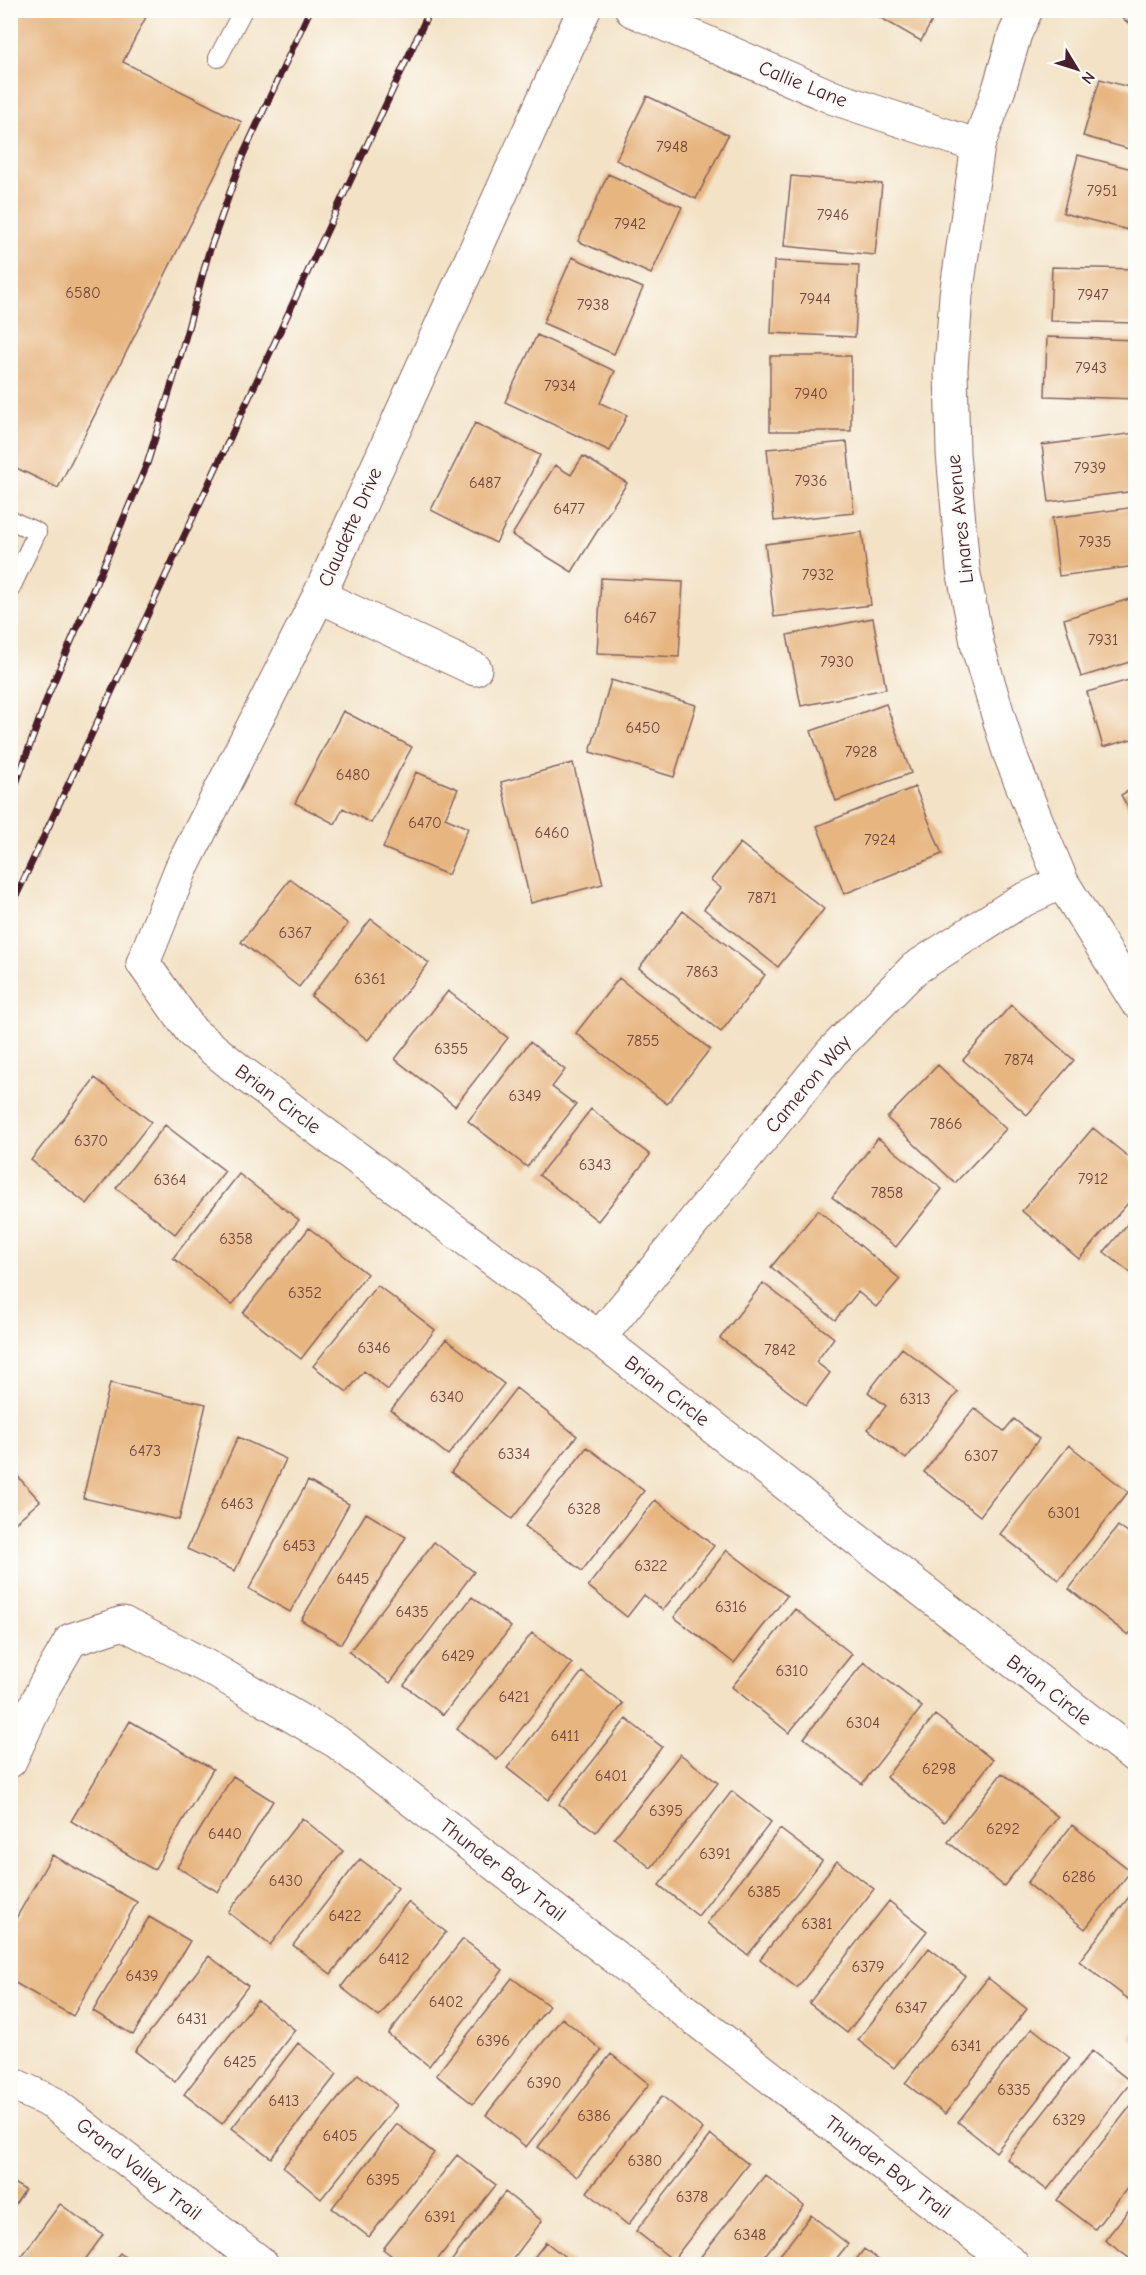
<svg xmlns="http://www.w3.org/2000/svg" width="1146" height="2275" font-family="'Comic Neue',sans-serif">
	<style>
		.building { fill: #e7b580 }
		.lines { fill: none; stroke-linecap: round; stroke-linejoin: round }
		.service-casing { stroke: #856361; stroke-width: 20 }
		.minor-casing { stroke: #856361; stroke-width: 35 }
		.service { stroke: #fff; stroke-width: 18 }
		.minor { stroke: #fff; stroke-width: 33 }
		.rail-casing { stroke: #4a1f2b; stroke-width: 7 }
		.rail { stroke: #fdfcf7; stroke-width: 4.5; stroke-dasharray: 14; stroke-linecap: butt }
		.labels { text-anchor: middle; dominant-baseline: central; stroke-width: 4.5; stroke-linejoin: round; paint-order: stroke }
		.number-label { font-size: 16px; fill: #714440 }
		.street-label { font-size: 20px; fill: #4a1f2b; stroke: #fdfcf7 }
	</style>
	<rect width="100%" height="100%" fill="#fdfcf7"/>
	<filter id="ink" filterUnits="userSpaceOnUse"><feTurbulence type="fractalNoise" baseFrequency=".0167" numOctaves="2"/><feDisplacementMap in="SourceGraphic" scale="12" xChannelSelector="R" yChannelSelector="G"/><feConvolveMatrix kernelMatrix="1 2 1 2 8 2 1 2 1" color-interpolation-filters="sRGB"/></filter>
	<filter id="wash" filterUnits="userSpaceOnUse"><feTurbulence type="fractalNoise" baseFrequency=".008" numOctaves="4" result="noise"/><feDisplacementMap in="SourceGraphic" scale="24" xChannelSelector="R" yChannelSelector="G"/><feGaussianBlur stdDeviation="1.35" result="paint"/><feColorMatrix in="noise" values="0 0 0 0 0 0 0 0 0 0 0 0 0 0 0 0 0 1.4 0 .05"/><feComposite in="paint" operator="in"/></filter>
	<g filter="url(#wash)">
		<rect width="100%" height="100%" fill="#f3e2c6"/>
		<g id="blocks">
			<path class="building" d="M10,10H142L148,13L123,62L242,122L58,488L10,465Z
				M867,10H938L921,41Z
				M1127,10H1136V29L1122,18Z
				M1100,79L1136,89V151L1083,136Z
				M647,96L728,135L696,199L616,160Z
				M1078,155L1136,170V232L1063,213Z
				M608,174L682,207L651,274L578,241Z
				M791,176L882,184L875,255L784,246Z
				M572,257L643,288L614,354L543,323Z
				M774,261L859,265L855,337L771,333Z
				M1052,267L1136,269V323L1050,321Z
				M537,335L615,371L600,403L627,415L610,451L505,402Z
				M1047,337L1136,340V399L1045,396Z
				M770,356H851V431H770Z
				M475,423L540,455L496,543L431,510Z
				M1136,433V491L1049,502L1042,445Z
				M847,442L854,513L774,521L767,449Z
				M583,456L627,483L572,572L512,535L555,465L571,475Z
				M1136,507V566L1059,576L1052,518Z
				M862,532L871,605L774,617L765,544Z
				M601,578L683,582L679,657L597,653Z
				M1136,597V660L1081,677L1064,619Z
				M873,618L886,689L801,706L787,635Z
				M1136,678V738L1103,747L1087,692Z
				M611,680L696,705L674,777L590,752Z
				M886,704L911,773L836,801L811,731Z
				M343,711L412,747L371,823L343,808L335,824L295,803Z
				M573,763L603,884L531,903L501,782Z
				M416,772L458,789L445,818L468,828L448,875L383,848Z
				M1136,786V821L1121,795Z
				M915,787L942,854L844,894L817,826Z
				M740,843L824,909L778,967L704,909L721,888L711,880Z
				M290,879L348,924L299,987L241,942Z
				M683,911L765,975L721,1032L639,968Z
				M371,919L429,963L368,1040L311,996Z
				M619,978L710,1049L667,1104L576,1033Z
				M448,991L508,1038L455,1106L395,1059Z
				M1011,1005L1074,1060L1027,1115L963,1060Z
				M530,1042L565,1070L552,1087L576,1105L527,1167L468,1121Z
				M938,1065L1006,1129L955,1183L887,1118Z
				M95,1078L151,1122L87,1204L31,1160Z
				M591,1109L650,1155L598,1221L539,1175Z
				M165,1125L225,1171L175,1234L116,1188Z
				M1093,1128L1136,1163V1194L1079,1259L1022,1211Z
				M878,1138L942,1189L896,1247L832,1197Z
				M239,1174L299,1220L232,1305L173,1258Z
				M818,1210L900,1279L876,1307L858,1292L835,1320L771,1267Z
				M1136,1214V1277L1104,1252Z
				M309,1228L367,1274L301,1359L243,1313Z
				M763,1283L834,1338L816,1362L830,1373L806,1405L720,1338Z
				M377,1285L435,1330L388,1390L364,1371L347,1392L313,1366Z
				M446,1339L504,1384L448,1455L391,1410Z
				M902,1348L958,1392L906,1459L868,1429L886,1406L868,1392Z
				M110,1383L206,1404L179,1520L83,1498Z
				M516,1388L577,1436L512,1519L451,1472Z
				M974,1408L1004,1431L1014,1419L1039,1439L980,1516L924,1472Z
				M238,1437L286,1459L235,1571L187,1549Z
				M1069,1445L1128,1492L1059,1580L1000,1534Z
				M587,1447L644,1491L582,1571L525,1526Z
				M10,1468L40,1501L10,1527Z
				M308,1481L349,1504L290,1612L249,1589Z
				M655,1500L714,1546L663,1610L644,1595L627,1617L588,1586Z
				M366,1513L406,1537L341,1644L301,1620Z
				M1118,1526L1136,1539V1627L1128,1635L1069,1589Z
				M434,1542L474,1572L390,1683L349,1652Z
				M727,1550L787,1596L734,1663L674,1617Z
				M472,1597L511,1627L443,1715L404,1685Z
				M795,1609L852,1654L789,1733L732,1687Z
				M532,1633L572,1664L497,1760L457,1729Z
				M864,1662L922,1707L862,1784L804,1738Z
				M582,1672L623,1704L548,1800L507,1768Z
				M935,1715L993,1760L944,1822L886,1777Z
				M626,1719L662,1747L596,1832L559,1804Z
				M130,1721L213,1769L154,1870L71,1821Z
				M680,1754L718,1783L651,1868L614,1838Z
				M1002,1773L1058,1817L1004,1886L948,1842Z
				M233,1776L273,1801L218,1892L177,1867Z
				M732,1791L771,1822L698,1916L659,1885Z
				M302,1818L343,1851L270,1945L228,1912Z
				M1072,1825L1131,1871L1085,1929L1027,1883Z
				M780,1829L822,1861L748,1955L707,1923Z
				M52,1855L137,1902L73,2016L10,1980V1929Z
				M360,1859L398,1888L331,1974L293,1945Z
				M837,1861L874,1889L797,1988L760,1959Z
				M1136,1888V2005L1079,1961Z
				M889,1901L927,1931L847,2033L809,2003Z
				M408,1902L446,1932L379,2017L341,1987Z
				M149,1917L190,1941L133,2035L93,2011Z
				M463,1939L503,1970L429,2066L388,2034Z
				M929,1948L965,1976L894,2068L858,2040Z
				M209,1956L248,1986L175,2082L135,2051Z
				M512,1978L549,2006L473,2104L436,2075Z
				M988,1978L1027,2009L945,2114L905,2083Z
				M257,2000L295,2030L222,2124L184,2094Z
				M562,2018L602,2050L526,2147L486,2115Z
				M1032,2028L1070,2058L996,2152L958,2122Z
				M1136,2029V2043L1129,2038Z
				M298,2043L337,2074L271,2158L232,2128Z
				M1092,2051L1131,2082L1047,2190L1007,2159Z
				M611,2054L649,2084L577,2177L538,2147Z
				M358,2074L397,2105L321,2199L283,2167Z
				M662,2096L703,2129L628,2225L587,2192Z
				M1136,2099V2177L1095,2229L1057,2200Z
				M397,2124L434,2153L369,2237L332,2208Z
				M711,2135L748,2164L673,2260L636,2231Z
				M457,2155L496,2185L434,2264H402L383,2249Z
				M765,2175L804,2206L758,2264H695Z
				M10,2181L25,2190L10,2212Z
				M505,2192L542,2221L509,2264H449Z
				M1136,2201V2263L1105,2240Z
				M60,2204L103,2235L82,2264H16Z
				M811,2215L848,2244L832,2264H773Z
				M546,2242L574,2264H529Z
				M864,2249L884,2264H853Z
				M120,2253L134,2264H111Z"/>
		</g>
	</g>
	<g filter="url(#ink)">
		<use href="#blocks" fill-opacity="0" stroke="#856361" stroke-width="1.5"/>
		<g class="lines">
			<defs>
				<path id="service" d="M218,58L243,10
					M10,520L37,532L10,590"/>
				<path id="minor" d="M584,10L319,596L181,869L143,963L192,1032L240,1071L599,1338L1136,1757
					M632,10L834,98L978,146
					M1026,10L1015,34L999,89L978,146L956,295L951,369L953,453L963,569L978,648L1009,752L1041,832L1062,882L1136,1001
					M319,596L475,669
					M599,1338L832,1052L914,969L1017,903L1062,882
					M10,1761L45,1685L71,1640L123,1623L217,1672L337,1742L1012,2264
					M10,2083L53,2103L262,2264"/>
			</defs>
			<use href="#service" class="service-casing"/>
			<use href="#minor" class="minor-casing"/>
			<use href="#service" class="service"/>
			<use href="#minor" class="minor"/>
			<defs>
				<path id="rail" d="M10,800L49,693L147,464L178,364L208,255L243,155L310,10
					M10,909L430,10"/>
			</defs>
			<use href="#rail" class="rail-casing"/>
			<use href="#rail" class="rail"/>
		</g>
	</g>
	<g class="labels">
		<g class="number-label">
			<text x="672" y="147">7948</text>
			<text x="1102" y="191">7951</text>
			<text x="833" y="215">7946</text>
			<text x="630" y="224">7942</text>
			<text x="83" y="293">6580</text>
			<text x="1093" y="295">7947</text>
			<text x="815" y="299">7944</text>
			<text x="593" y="305">7938</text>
			<text x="1091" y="368">7943</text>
			<text x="560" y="386">7934</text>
			<text x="811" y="394">7940</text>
			<text x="1090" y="468">7939</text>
			<text x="811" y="481">7936</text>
			<text x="485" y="483">6487</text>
			<text x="569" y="509">6477</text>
			<text x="1095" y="542">7935</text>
			<text x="818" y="575">7932</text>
			<text x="640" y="618">6467</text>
			<text x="1103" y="640">7931</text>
			<text x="837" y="662">7930</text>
			<text x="643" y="728">6450</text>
			<text x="861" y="752">7928</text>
			<text x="353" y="775">6480</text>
			<text x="425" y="823">6470</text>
			<text x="552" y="833">6460</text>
			<text x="880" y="840">7924</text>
			<text x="762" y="898">7871</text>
			<text x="295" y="933">6367</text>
			<text x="702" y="972">7863</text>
			<text x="370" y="979">6361</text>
			<text x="643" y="1041">7855</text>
			<text x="451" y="1049">6355</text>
			<text x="1019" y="1060">7874</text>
			<text x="525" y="1096">6349</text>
			<text x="946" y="1124">7866</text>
			<text x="91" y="1141">6370</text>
			<text x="595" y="1165">6343</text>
			<text x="1093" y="1179">7912</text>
			<text x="170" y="1180">6364</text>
			<text x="887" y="1193">7858</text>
			<text x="236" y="1239">6358</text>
			<text x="305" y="1293">6352</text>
			<text x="374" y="1348">6346</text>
			<text x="780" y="1350">7842</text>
			<text x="447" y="1397">6340</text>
			<text x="915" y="1399">6313</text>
			<text x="145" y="1451">6473</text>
			<text x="514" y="1454">6334</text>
			<text x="981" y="1456">6307</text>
			<text x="237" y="1504">6463</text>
			<text x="584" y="1509">6328</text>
			<text x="1064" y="1513">6301</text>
			<text x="299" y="1546">6453</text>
			<text x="651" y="1566">6322</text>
			<text x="353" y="1579">6445</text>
			<text x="731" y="1607">6316</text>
			<text x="412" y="1612">6435</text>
			<text x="458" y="1656">6429</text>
			<text x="792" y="1671">6310</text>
			<text x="514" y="1697">6421</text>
			<text x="863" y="1723">6304</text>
			<text x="565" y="1736">6411</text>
			<text x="939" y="1769">6298</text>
			<text x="611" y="1776">6401</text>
			<text x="666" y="1811">6395</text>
			<text x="1003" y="1829">6292</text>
			<text x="225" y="1834">6440</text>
			<text x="715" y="1854">6391</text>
			<text x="1079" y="1877">6286</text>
			<text x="286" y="1881">6430</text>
			<text x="764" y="1892">6385</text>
			<text x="345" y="1916">6422</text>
			<text x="817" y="1924">6381</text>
			<text x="394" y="1959">6412</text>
			<text x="868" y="1967">6379</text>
			<text x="142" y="1976">6439</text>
			<text x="446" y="2002">6402</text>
			<text x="911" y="2008">6347</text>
			<text x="192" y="2019">6431</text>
			<text x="493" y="2041">6396</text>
			<text x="966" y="2046">6341</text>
			<text x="240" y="2062">6425</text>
			<text x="544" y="2083">6390</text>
			<text x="1014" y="2090">6335</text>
			<text x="284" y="2101">6413</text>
			<text x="594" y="2116">6386</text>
			<text x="1069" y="2120">6329</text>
			<text x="340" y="2136">6405</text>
			<text x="645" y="2161">6380</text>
			<text x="383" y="2180">6395</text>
			<text x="692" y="2197">6378</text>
			<text x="440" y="2217">6391</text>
			<text x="750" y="2235">6348</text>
		</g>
		<g class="street-label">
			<text transform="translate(803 84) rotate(22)">Callie Lane</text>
			<text transform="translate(960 519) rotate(-96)">Linares Avenue</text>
			<text transform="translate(350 527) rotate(-66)">Claudette Drive</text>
			<text transform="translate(808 1084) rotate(-50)">Cameron Way</text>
			<text transform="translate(278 1099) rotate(37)">Brian Circle</text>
			<text transform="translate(667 1391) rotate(38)">Brian Circle</text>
			<text transform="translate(1049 1690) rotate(38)">Brian Circle</text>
			<text transform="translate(503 1870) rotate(38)">Thunder Bay Trail</text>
			<text transform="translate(888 2167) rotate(38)">Thunder Bay Trail</text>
			<text transform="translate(139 2169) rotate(38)">Grand Valley Trail</text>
		</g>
	</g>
	<rect width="1146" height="2275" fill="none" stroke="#fdfcf7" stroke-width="36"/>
	<g transform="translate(1077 69) rotate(128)" stroke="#fdfcf7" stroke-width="4.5" paint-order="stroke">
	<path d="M0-4.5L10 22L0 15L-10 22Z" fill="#4a1f2b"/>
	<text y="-9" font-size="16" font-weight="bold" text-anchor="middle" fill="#4a1f2b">N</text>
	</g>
</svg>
